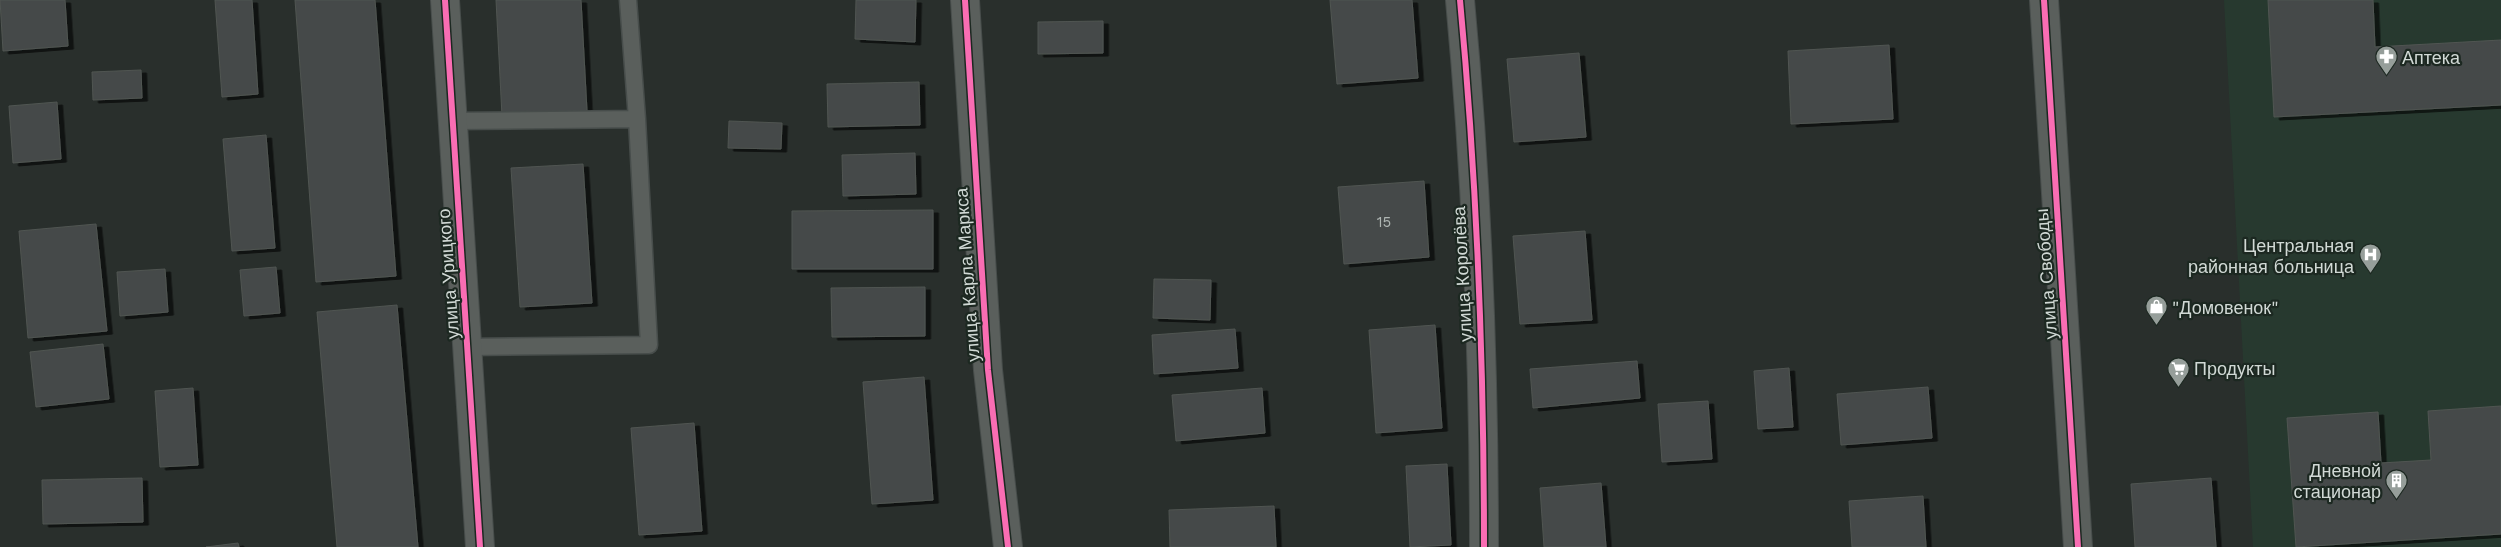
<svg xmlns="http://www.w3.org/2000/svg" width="2501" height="547" font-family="'Work Sans',sans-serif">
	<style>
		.built { fill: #27392f }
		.building { fill: #454a48; stroke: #505552; filter: url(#shadow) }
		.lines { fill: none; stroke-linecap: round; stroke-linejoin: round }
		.service-casing { stroke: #474d4b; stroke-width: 19 }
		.minor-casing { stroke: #474d4b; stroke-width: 30 }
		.tertiary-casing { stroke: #474d4b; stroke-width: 30 }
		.service { stroke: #5a5f5c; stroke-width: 16 }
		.minor { stroke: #5a5f5c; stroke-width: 28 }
		.tertiary { stroke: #5a5f5c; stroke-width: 28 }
		.cycleway-casing { stroke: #1c2821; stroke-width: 9 }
		.cycleway { stroke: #f96db3; stroke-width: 6 }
		.labels { text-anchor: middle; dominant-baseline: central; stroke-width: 4.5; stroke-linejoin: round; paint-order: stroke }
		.number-label { font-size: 15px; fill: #aeb5b2 }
		.poi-label { font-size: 18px; fill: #d1d9d5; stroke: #1c2821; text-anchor: start }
		.street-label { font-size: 18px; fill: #d1d9d5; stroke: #1c2821 }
	</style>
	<defs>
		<filter id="shadow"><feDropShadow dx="5.5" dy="3" stdDeviation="0" flood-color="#0009"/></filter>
	</defs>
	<rect width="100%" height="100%" fill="#292f2c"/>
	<path class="built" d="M2224,0H2501V547H2253Z"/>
	<path class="building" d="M0,0H65L68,46L3,51Z
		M215,0H252L258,94L222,97Z
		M295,0H375L396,276L316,282Z
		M496,0H581L587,111L502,116Z
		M856,0H916L915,42L855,39Z
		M1330,0H1412L1418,78L1337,84Z
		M2268,0H2373L2375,47L2501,40V105L2274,117Z
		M1103,21V53L1038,54V22Z
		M1889,45L1893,119L1791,124L1788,51Z
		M1579,53L1586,137L1514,142L1507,59Z
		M141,70L142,98L93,100L92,72Z
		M919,82L920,125L828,127L827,84Z
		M57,102L61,159L13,163L9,106Z
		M729,121L782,123L781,149L728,148Z
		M266,135L275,248L232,251L223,139Z
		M915,153L916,194L843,196L842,155Z
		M583,164L592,303L520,307L511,168Z
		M1424,181L1429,257L1344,264L1338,187Z
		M933,210V269H792V211Z
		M96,224L107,331L28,338L19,231Z
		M1585,231L1592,320L1520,324L1513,236Z
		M276,267L280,313L244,316L240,270Z
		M165,269L168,312L120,316L117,272Z
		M1154,279L1211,280L1210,320L1153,318Z
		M925,287V336L832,337L831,288Z
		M397,305L418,547H337L317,312Z
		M1435,325L1442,428L1376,433L1369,330Z
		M1235,329L1238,368L1154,374L1152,335Z
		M103,344L109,399L36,407L30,352Z
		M1637,361L1640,398L1533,408L1530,369Z
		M1789,368L1793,427L1758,429L1754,371Z
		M924,377L933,500L872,504L863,382Z
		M1928,387L1932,438L1841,445L1837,394Z
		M193,388L198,465L160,467L155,391Z
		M1262,388L1265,433L1176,441L1172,395Z
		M1708,401L1712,459L1662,462L1658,404Z
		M2501,406V534L2296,547L2287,418L2378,412L2381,463L2431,460L2428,411Z
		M694,423L702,531L639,535L631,428Z
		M1447,464L1451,545L1410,547L1406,466Z
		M142,478L143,522L43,524L42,480Z
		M2211,478L2216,547H2135L2131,484Z
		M1601,483L1606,547H1544L1540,488Z
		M1923,496L1926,547H1852L1849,501Z
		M1274,506L1276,547H1170L1169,510Z
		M238,543L239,547H206Z"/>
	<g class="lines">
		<defs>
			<path id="service" d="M453,121L637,119L628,0
				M467,347L649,345L637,119"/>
			<path id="minor" d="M445,0L480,547
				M965,0L988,370L1008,547
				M1460,0C1477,182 1484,365 1484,547"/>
			<path id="tertiary" d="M2044,0L2078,547"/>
		</defs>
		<use href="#service" class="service-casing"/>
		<use href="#minor" class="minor-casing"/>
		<use href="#tertiary" class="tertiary-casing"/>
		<use href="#service" class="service"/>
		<use href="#minor" class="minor"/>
		<use href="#tertiary" class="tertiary"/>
		<defs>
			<path id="cycleway" d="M445,0L480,547
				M965,0L988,370L1008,547
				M1460,0C1477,182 1484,365 1484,547
				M2044,0L2078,547"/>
		</defs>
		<use href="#cycleway" class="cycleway-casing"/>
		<use href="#cycleway" class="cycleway"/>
	</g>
	<defs>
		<symbol id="pharmacy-pin" viewBox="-11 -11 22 30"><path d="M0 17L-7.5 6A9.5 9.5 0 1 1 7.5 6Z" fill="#969e9a" stroke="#1c2821"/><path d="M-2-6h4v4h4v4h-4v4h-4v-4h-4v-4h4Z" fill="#fff"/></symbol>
		<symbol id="hospital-pin" viewBox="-11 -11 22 30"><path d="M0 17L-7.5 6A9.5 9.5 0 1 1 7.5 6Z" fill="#969e9a" stroke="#1c2821"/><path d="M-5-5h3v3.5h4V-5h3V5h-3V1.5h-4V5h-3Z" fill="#fff"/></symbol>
		<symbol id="shop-pin" viewBox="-11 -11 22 30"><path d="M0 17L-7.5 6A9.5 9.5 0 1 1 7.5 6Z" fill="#969e9a" stroke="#1c2821"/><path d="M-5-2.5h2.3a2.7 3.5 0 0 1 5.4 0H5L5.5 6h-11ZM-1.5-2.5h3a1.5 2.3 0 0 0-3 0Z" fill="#fff"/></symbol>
		<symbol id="supermarket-pin" viewBox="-11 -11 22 30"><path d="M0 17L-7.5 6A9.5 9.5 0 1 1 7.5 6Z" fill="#969e9a" stroke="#1c2821"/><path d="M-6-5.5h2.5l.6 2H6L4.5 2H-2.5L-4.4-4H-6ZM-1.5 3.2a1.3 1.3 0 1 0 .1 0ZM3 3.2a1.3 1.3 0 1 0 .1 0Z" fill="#fff"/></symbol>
		<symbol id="building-pin" viewBox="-11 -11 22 30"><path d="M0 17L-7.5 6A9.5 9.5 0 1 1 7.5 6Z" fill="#969e9a" stroke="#1c2821"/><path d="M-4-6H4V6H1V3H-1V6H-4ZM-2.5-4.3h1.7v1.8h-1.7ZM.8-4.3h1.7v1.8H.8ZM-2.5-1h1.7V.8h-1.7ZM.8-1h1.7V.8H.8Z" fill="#fff"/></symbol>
	</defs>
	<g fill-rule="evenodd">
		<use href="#pharmacy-pin" x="2374" y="44" width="25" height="34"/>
		<use href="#hospital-pin" x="2358" y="242" width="25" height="34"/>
		<use href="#shop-pin" x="2144" y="294" width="25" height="34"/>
		<use href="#supermarket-pin" x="2166" y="356" width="25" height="34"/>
		<use href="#building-pin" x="2384" y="468" width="25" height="34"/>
	</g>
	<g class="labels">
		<g class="number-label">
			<text x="1384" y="222">15</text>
		</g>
		<g class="poi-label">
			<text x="2402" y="57">Аптека</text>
			<text x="2354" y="245" text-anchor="end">Центральная<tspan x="2354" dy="21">районная больница</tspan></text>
			<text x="2172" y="307">"Домовенок"</text>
			<text x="2194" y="368">Продукты</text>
			<text x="2381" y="470" text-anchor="end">Дневной<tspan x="2381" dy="21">стационар</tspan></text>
		</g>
		<g class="street-label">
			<text transform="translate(448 274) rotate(-94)">улица Урицкого</text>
			<text transform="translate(1462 274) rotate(-93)">улица Королёва</text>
			<text transform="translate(2046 274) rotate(-94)">улица Свободы</text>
			<text transform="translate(967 275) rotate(-94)">улица Карла Маркса</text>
		</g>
	</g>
</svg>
